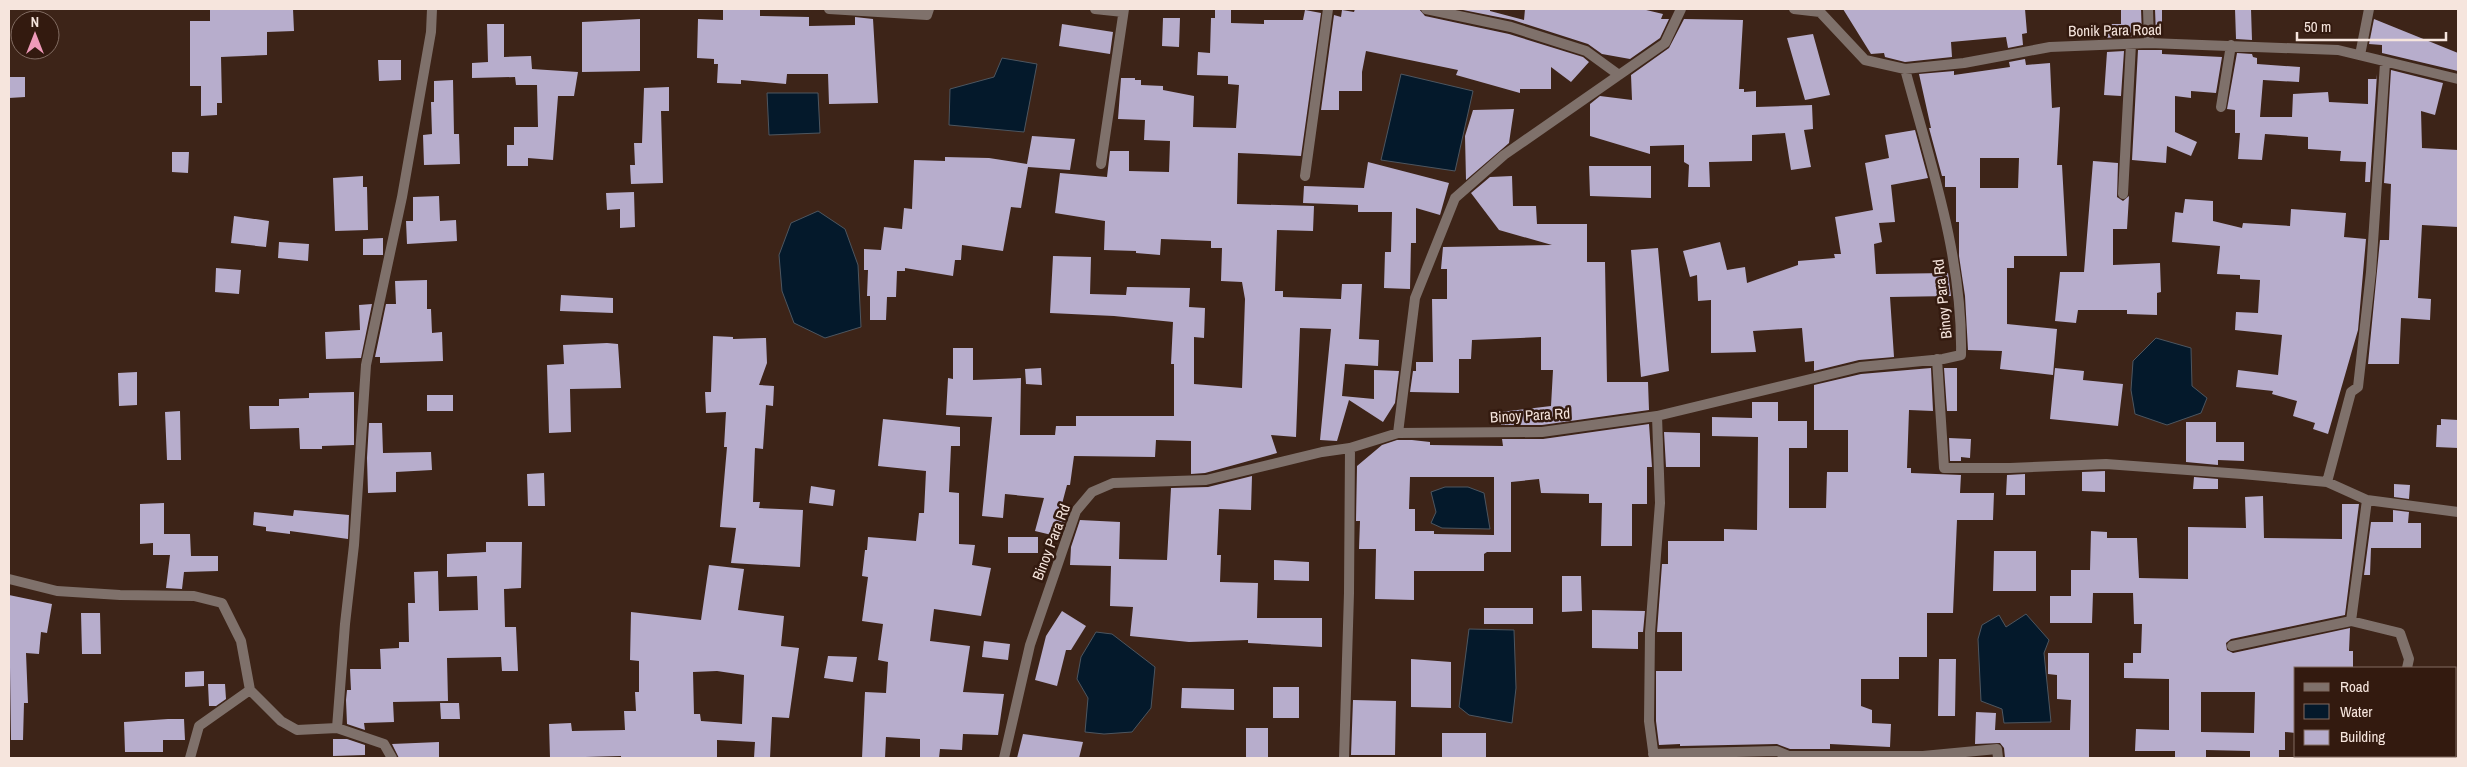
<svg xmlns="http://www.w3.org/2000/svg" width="2467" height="767" font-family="'Archivo Narrow',sans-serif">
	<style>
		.water { fill: #04192b; stroke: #4d5660 }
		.building { fill: #b7adcc; fill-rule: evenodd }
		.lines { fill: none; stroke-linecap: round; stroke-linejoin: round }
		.street { stroke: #7f716b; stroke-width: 10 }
		.labels { text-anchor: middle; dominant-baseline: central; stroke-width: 5; stroke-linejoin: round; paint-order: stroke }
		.street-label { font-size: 15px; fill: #f6e5dd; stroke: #331a0f }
	</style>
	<rect width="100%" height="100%" fill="#3d2418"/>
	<path class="water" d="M1002,58L1037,64L1024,132L949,125L950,89L994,77Z
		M1401,74L1473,91L1455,171L1381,160Z
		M767,93H818L820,133L769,135Z
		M818,211L845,229L858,265L861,327L825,338L794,323L782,291L779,255L791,223Z
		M2156,338L2191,348L2192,386L2207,398L2201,413L2167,425L2135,414L2131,390L2133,361Z
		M1445,487H1468L1484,493L1490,529L1442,528L1431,523L1436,512L1431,492Z
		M2026,614L2049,640L2044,653L2051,722L2004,723L2002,709L1981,701L1978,639L1982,625L1999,615L2006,627Z
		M1469,629L1514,630L1516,688L1512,723L1469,715L1459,707Z
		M1096,632L1112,634L1155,667L1151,708L1132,732L1104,734L1085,732L1088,698L1077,679L1081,657Z"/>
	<path class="building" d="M210,9H293L294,31L267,32V55L221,57L222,103H217V115L201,116V86H190V21H210Z
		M723,9H760V16L809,17V26L855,25V17L873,19L878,103L829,104L828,74H787L786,84L741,80V84L717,83L718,64H714V59L697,58L698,19L723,20Z
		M1215,9H1231V23L1264,24V20H1303L1305,10L1321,13L1301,156L1238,153L1237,204L1314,206L1313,231L1277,230L1275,291H1283V297L1341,299L1342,284H1362L1359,339L1379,340L1378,366L1345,364L1342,396L1374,399V370L1399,371L1395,403L1383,422L1349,400L1337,441L1320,440L1331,329L1300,328L1296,437L1271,435L1277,453L1205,473L1191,474V441L1156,440L1155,457L1074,456L1070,485H1067L1058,519L1066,520L1060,537L1035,531L1044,498L1005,494L1003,518L982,516L992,417L946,415L948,378L953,379V348H973V380L1021,378L1020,435H1055L1056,426H1076V416H1174V364H1171L1173,322L1114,316L1050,313L1053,256L1091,257L1090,294L1126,295L1127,287L1190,288L1189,307L1205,308L1204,338L1194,337V384L1242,388L1245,299L1242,282L1221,281L1222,248H1211V241L1161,239L1160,255L1136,253V251L1104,250L1105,221L1055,213L1060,173L1107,177L1110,151H1129V171L1169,172L1170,141L1144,140L1145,120L1118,119L1121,78H1135V80H1141V85L1163,86V90L1194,96L1193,127L1236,128L1239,85L1228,84V76L1197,75L1198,52L1210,53L1211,18H1215Z
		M1355,9H1419L1425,16L1509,34L1583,57L1589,62L1571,82L1551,67V89H1520V93L1456,75L1458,70L1366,51L1362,72V91H1339V110H1321L1334,15L1341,17L1342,10L1354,12Z
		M1458,9H1490V11L1524,20L1525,9H1642L1663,14L1661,19H1669L1660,38L1630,59L1602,54L1588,44L1513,20Z
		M1843,9H2025L2027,33L2022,34L2023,45L2008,48L2006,37L1951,42L1952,57L1905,62L1885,57L1884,53L1871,54Z
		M2121,9H2141L2142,36L2103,38L2104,24H2121Z
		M2155,9H2162V37L2156,36Z
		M2235,9H2251L2252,40L2236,39Z
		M1163,18H1180L1179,47L1162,46Z
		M640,19V71L582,72V22Z
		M1684,19L1743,20L1739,89H1744V92L1756,91V107L1812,105L1813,129L1804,130L1811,167L1791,170L1785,133L1752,135V161L1709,162L1710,187H1688L1689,165L1684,162V145L1650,146V154L1590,136V104L1600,96L1632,100L1631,75L1669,48Z
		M2374,19L2458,53V71L2382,53V45L2369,44Z
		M487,24H504V57L531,56L532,69L578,72L574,96H558L553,160L528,158V166H507V145H514V127H538L537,85H516L515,77L472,78V63L488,62Z
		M1062,24L1113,32L1110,54L1059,46Z
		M1813,34L1830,95L1805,100L1787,38Z
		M2138,50H2162V54L2222,57L2216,93L2191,91V98L2175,96V132L2197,142L2191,156L2167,146L2166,163L2132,160Z
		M2124,51L2121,96L2104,95L2107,52Z
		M2237,53L2252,54L2253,57L2257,58V64L2300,67L2299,82L2263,80L2260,117H2292L2293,94L2328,92L2329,102L2368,104V79H2377V74L2370,182H2365L2366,162L2340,161L2341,151L2308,149V137L2265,134L2262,160L2238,159L2240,133H2235V110L2227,109Z
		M2025,59L2026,65L2050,63L2052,108L2060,107L2057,165H2062L2067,256H2014V268H2007V324L2057,329L2053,375L2000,369L2002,351L1968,350L1965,296L1959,256V222H1956V187H1945V176H1942L1929,128H1931L1919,74L1954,71V75L2010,67L2009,62ZM1980,158H2019L2018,188H1980Z
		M378,60H401V80L379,81Z
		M2391,70L2443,83L2435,115L2421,111L2422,148L2458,150V227L2422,225L2418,298L2431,299L2430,320L2401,318L2399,364H2368L2380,240H2389L2391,184L2384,183Z
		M9,77H25V97L9,98Z
		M453,80L454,134H459L460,164L424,165L423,135L432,134L431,102H434V81Z
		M669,87V111H661L663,183L631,184L630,165H635L634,143H642L644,88Z
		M1514,109L1509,143L1466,180L1465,136L1473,110Z
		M1915,130L1928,178L1891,185L1895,222L1879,223L1882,242L1874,244L1876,274L1948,273L1951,296L1890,297L1894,357L1859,360L1814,371V361L1805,362L1802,328L1753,331L1756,352L1711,353V300L1698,301L1697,275L1690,277L1683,251L1720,242L1727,270L1745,267L1747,283L1798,265V261L1835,258L1834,254H1841L1835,217L1873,210L1865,163L1889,158L1885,135Z
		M1032,136L1075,139L1070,170L1028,167L1021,208L1011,207L1003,251L962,245L961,260H955L953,276L905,268V271H897L896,297H887L886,320H870V296H867L868,270H864V249L881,250L884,227L902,229L904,208L912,209L914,160L945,161V157L989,158L1027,164Z
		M172,152H189L188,173L172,172Z
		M2093,161L2118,163L2117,197L2123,201L2129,196L2127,229H2113V265L2160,263L2161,292L2157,293V315L2127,314V310H2078L2076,323L2055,321L2060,272H2084Z
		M1368,162L1449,183L1440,215L1416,208V243H1411L1410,289L1384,288L1385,252H1391L1392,212H1358V205L1303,203L1304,186L1364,188Z
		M1589,166H1651V198L1590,196Z
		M363,176V187H367L368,230L335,231L333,178Z
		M1512,176L1513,206H1536L1537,224H1587V262H1605L1607,382H1648L1649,410L1542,425H1501L1500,412L1551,406L1553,370H1541V337L1472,340L1471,359H1459V393L1410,392L1413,371H1416V362H1433L1432,299H1447V269H1441L1443,247L1552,245L1499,230L1471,193L1490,177Z
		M634,192L635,227L620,228V209L607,210L606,193Z
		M439,196L440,221L456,220L457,241L407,244L406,221H413V197Z
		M2185,199L2213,201V221L2242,228L2243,223L2290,226L2291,209L2346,213L2344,237L2366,239L2358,330L2328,434L2313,429L2315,423L2293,416L2297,401L2272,394L2273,391L2236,387L2238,370L2278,375L2282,335L2235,330L2236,312L2258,313L2260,280L2240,279V275L2217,274L2220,246L2172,242L2175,212L2183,213Z
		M234,216L269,221L266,247L231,243Z
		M383,238V255H363V239Z
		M279,242L309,244L308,261L278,258Z
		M1658,248L1669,371L1641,377L1631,250Z
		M216,268L241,270L239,294L215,292Z
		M427,280V309H431L432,333L442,332L443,361L380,363V357H375L386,304H396L395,281Z
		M561,295L613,298V313L560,311Z
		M372,304L361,358L326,359L325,332L360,330L359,305Z
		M713,336L733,337V339L766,338L767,363L759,385L774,386L773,406L766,405L763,449L755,448L753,502H760L759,508L803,510L800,567L731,563L736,528L720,527L727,447H724L726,412L706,413L705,392H711Z
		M607,343L618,344L621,388L570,389L571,432L549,433L547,365L564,364L563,345Z
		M1041,368L1042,385L1026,384L1025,369Z
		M1931,368L1933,411L1909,410L1907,468H1911V473L1961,475L1960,493H1994L1993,520H1957L1953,613H1927V657H1899V679H1861V706L1872,710V723L1891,724L1890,747L1830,744V749H1790L1777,744L1680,746V744L1659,745L1656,721V671H1682V632H1657L1662,564H1668V541H1724V529L1757,530L1758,437L1712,436V417L1752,418V402H1778V421H1807V448H1789V508H1826L1827,472H1848V430H1814V385L1861,374Z
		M1944,368H1957V411H1947Z
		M2055,368L2084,371L2083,380L2123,384L2118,426L2050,419Z
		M137,372V405L119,406L118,373Z
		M354,392V445L322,446V449H300L299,428L250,429L249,406H279V399L309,398V393Z
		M427,395H453V411H427Z
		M180,411L181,460H167L165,412Z
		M883,419L960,427V446H951L949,492L959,493V544L975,545L972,565L991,568L981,616L934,609L930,641L970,646L963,692L1004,694L998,735L963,734L962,750L940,749L939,758H920V739L886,737L885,758H862L865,692L886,693L888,662L878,660L883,624L862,621L868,577L862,576L865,550H867L868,537L916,541L919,513H924L926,471L878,466Z
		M2441,419L2458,420V448L2436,447L2437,425H2441Z
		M2186,422H2216V442H2244V461L2218,460V465L2186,462Z
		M369,423H382L383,453L431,452L432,470L396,472V492L368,493L367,458Z
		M1649,424L1652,467H1647V504H1632V546H1601L1602,503H1589V494L1541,493L1539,479L1511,482V552H1487L1484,554V571H1414V600L1375,599L1376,549H1359L1360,521H1356L1357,466L1382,445L1397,440H1412L1430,442V445L1503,446L1502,439H1543ZM1410,477H1494V535L1434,534V531H1415V509H1409Z
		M1664,432L1700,433V467H1666Z
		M1949,438L1971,439L1970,458L1961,457V461H1950Z
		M2105,471V492L2082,491V472Z
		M544,473L545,506H528L527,474Z
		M2025,474V495H2006L2007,475Z
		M1252,476L1251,510L1219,509L1217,555H1221L1220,582L1258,583L1257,618H1322V647L1248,643V640L1189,642L1130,636L1133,607L1110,606L1111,566L1070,565L1071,547L1080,520L1120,522L1119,559L1167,560L1171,488L1208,487Z
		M2194,477L2218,479V489H2193Z
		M2394,484L2410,485L2409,499L2394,497Z
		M811,486L835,490L833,506L809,503Z
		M2263,496L2264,538L2342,539V504H2359L2345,615L2231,639L2226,643L2227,650L2233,653L2350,628L2349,651H2353V668H2296V733L2285,732V750H2279V758H2250V751L2206,750V758H2175V751H2135L2136,729L2169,730V679L2124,678V663H2133V653H2141L2142,624H2134L2133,593H2093L2092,623H2050V596H2071V570H2090L2091,531L2107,532V538H2137L2139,578L2188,579V527L2246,528L2245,497ZM2201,692H2255L2254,733L2201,732Z
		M164,503V534H190L191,556H218V571L184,572L182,589L166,588L170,555H153V543L140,544V504Z
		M294,510L349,515L348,539L290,531V534L266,531V527L253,525L254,512L293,516Z
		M2393,510L2409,512L2408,523H2421V548H2371L2370,575H2364L2371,522H2393Z
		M1008,537H1038V553H1008Z
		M486,542H522L521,588L504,589L505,627H516L518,671H502L501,657L447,658L448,701L393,702L394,722L364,723L365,730L347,724L346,700L347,690H351L350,669H381L380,649L399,648V642H409L408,603H415L414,572L438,571L439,611L478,610L477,576L447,577V554L486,552Z
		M1994,551H2036V591H1993Z
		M1274,560L1309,562V581L1274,580Z
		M709,565L744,569L738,610L784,616L781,646L799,648L789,718L772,717L770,758H754L755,742L717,740V758H621V756L550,758L549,724L571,723L572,731L625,730L624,711H636L635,692H639V661L630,660L631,612L701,620ZM717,671L744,675L742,724L701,721L700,714H694L693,672Z
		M1562,576H1581L1582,611L1562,612Z
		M9,595L52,604L47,633L41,632L39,654L26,653L28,703H24L23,740H11Z
		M1484,608H1533V624H1484Z
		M1592,610L1645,611L1643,632H1638V649L1592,648Z
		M1062,611L1086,626L1071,650H1066L1057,686L1035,680L1046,636Z
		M81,613H100L101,654H82Z
		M984,641L1010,644L1008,660L982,657Z
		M2048,653H2089V758H2005L2004,748L2000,743L1975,744L1976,712L1996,713L1995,730H2070L2071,700L2057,699V675L2048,674Z
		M828,656L857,657L853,682L824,678Z
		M1411,659L1451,662V708L1411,707Z
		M1939,659H1956L1955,716H1938Z
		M204,671V686L185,687V672Z
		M208,684H225L226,699L216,706H209Z
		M1273,687H1299V718H1273Z
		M1182,688L1234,689V710L1181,708Z
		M1353,700L1396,701L1395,755H1351Z
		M440,703H459L460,719H441Z
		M168,719H184L185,740H163V752H125L124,722Z
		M1246,728H1268V758H1246Z
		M1442,733H1486V758H1442Z
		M1023,734L1083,742L1079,758H1017Z
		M333,739H347L365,745V755L333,756Z
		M439,742V758H399L392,744Z"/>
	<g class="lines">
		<path class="street" d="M829,9L927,15L929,9
			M1095,9L1123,12
			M1426,9L1511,27L1586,51L1619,75
			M1794,9L1820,12L1865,60L1905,69L1964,63L2050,47L2149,43L2338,50L2458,79
			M2148,9L2149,43
			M2360,55L2369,9
			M2221,107L2231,45
			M1101,164L1124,9
			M1305,176L1328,9
			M2123,194L2131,44
			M1937,359L1944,468H2010L2106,464L2242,474L2327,482L2367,500L2351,621L2232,646
			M1398,433L1415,298L1455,198L1504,155L1665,43L1681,9
			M2327,482L2351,392L2358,387L2371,272L2385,63
			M2367,500L2458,512
			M9,579L57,591L120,595L194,596L222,603L241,641L250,690L281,721L297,730L337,728
			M2351,621L2400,633L2409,659L2407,668
			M1653,754L1777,751L1789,756H1923L1997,749L1998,758
			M190,758L199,726L250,690
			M392,758L384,744L337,728L345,624L354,545L366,365L402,197L431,32L432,9
			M1004,758L1030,645L1076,511L1092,492L1113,483L1206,480L1322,452L1350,448L1398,433L1542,432L1657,416L1860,367L1943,359L1961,355C1963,257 1930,162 1905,69
			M1344,758L1349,593L1350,448
			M1654,758L1649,721L1650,633L1660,503L1657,416
			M2388,758L2389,756"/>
	</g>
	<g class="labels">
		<g class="street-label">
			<text transform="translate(2115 30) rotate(-1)">Bonik Para Road</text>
			<text transform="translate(1942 299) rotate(-96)">Binoy Para Rd</text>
			<text transform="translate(1530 415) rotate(-3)">Binoy Para Rd</text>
			<text transform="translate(1051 542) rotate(-69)">Binoy Para Rd</text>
		</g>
	</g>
	<rect width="2467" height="767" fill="none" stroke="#f6e5dd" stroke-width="20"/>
	<rect x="2294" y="667" width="162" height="90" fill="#331a0f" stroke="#816b61"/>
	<rect x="2304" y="683" width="25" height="8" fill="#7f716b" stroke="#816b61"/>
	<text x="2340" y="692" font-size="15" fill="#f6e5dd">Road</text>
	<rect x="2304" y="704" width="25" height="15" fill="#04192b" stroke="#816b61"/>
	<text x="2340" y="717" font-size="15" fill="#f6e5dd">Water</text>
	<rect x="2304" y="730" width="25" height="15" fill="#b7adcc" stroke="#816b61"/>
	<text x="2340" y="742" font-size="15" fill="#f6e5dd">Building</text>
	<g transform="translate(35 35)"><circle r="24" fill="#331a0f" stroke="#816b61"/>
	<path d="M0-4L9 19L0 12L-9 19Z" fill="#ef9ab9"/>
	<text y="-8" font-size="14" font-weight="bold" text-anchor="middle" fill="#f6e5dd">N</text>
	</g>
	<path d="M2297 32v8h149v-8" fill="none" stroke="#f6e5dd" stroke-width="2.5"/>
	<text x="2304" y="32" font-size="15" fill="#f6e5dd" stroke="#331a0f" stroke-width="4" paint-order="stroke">50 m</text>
</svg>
